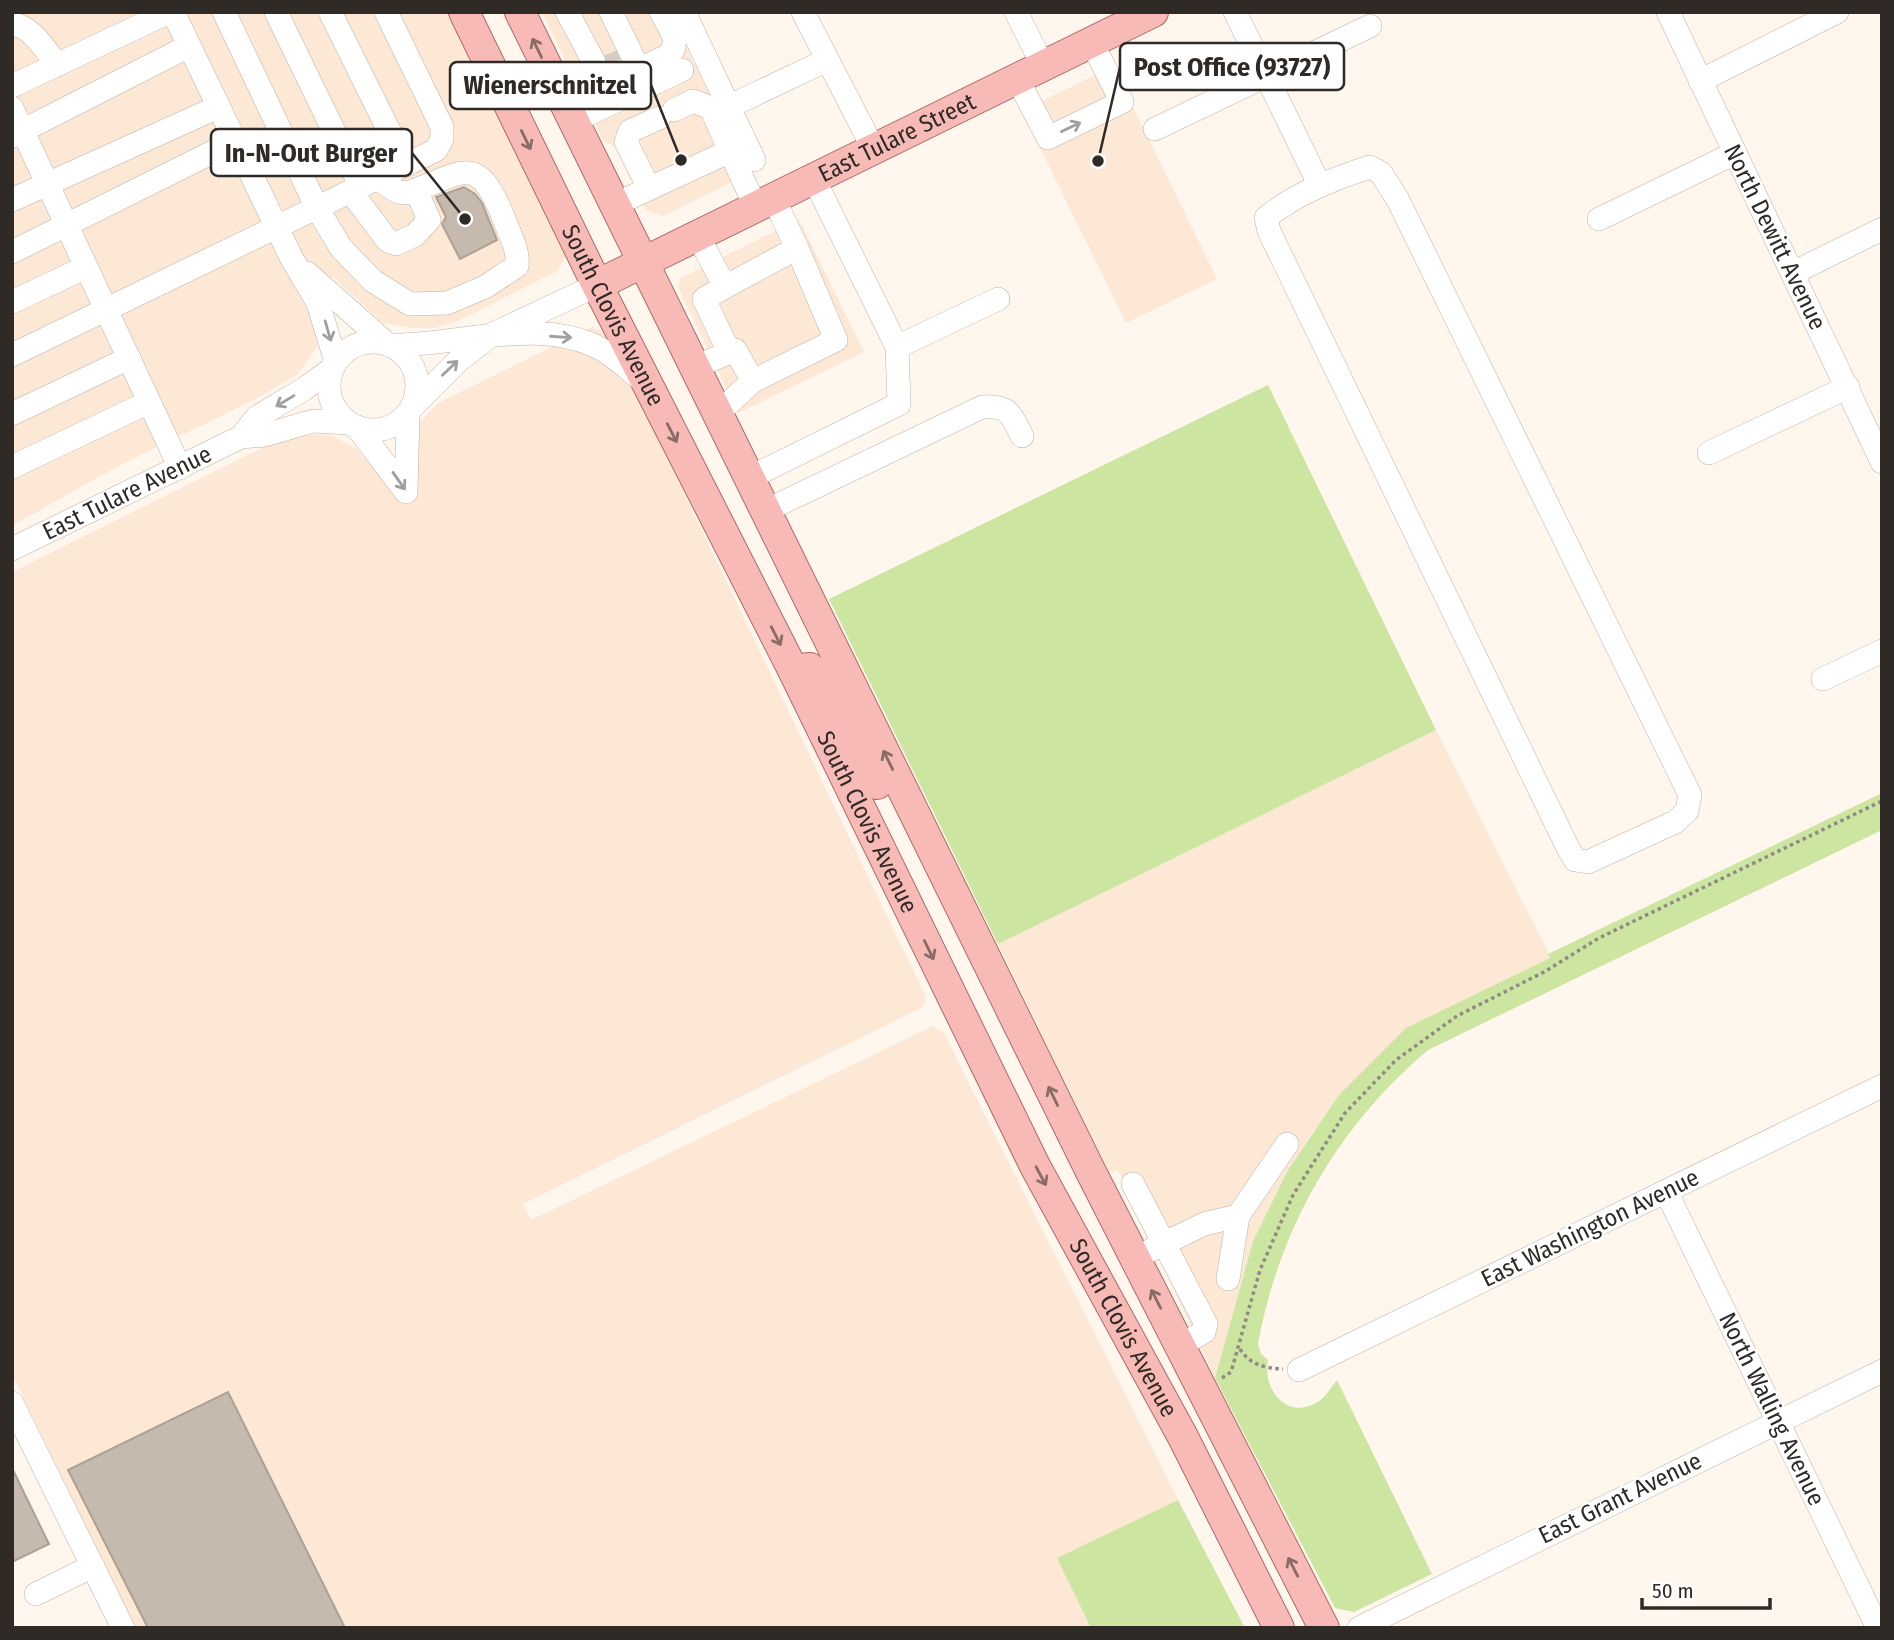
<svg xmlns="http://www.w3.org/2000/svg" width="1894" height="1640" font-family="'Fira Sans Condensed',sans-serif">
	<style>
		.built { fill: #fce8d5 }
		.green { fill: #cce6a1 }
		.building { fill: #c6b9ad; stroke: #ada094; stroke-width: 2 }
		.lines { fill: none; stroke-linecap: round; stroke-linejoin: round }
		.minor-tunnel { stroke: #d5cdc6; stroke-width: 23; stroke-dasharray: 23 11; stroke-linecap: butt }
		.minor-casing { stroke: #bfb2a6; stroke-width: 24 }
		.major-casing { stroke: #ae6a65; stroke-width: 32 }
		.path { stroke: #918a84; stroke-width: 3.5; stroke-dasharray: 3.5 3.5; stroke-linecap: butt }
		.minor { stroke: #fff; stroke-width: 23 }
		.major { stroke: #f7bab7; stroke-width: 30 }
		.oneway { stroke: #896b67 }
		.oneway2 { stroke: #a19f9d }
		.labels { text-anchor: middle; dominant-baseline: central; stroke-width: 5; stroke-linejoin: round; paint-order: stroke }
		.street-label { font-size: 24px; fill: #2f2a25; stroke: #fff }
		.leader { fill: none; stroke: #2f2a25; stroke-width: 2.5 }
		.callout-dot { fill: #2f2a25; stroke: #fff; stroke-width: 2.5 }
		.callout { fill: #fff; stroke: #2f2a25; stroke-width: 2.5 }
		.callout-label { font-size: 26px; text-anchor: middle; font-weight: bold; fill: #2f2a25 }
	</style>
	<rect width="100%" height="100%" fill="#fff6ee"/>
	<path class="built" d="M12,12H454L568,254L557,271L460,320L435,328H411L383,323L333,277L302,299L315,323L317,347L298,374L256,399L118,466L12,526Z
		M542,12H669L748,174L663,216L645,210L614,146L604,141Z
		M1113,66L1217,279L1126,323L1022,111Z
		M799,219L864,352L738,413L678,287L681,278Z
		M592,327L607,333L926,997L923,1007L523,1204L531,1220L933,1026L944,1033L1178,1500L1058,1558L1091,1628H136L12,1374V572L262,448L297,434L330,435L356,448L387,484L418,424L438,403Z
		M1436,730L1551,958L1407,1028L1313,1132L1288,1170L1253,1241L1215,1378L1118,1170L1110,1173L998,944Z"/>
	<path class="green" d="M1268,385L1436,730L998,944L829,599Z
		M1882,793V830L1428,1050C1338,1126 1279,1228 1258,1344L1261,1354L1268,1360C1262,1390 1288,1422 1319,1401C1327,1396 1331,1387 1337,1380L1432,1574L1354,1612L1335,1608L1215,1378L1253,1241L1288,1170L1339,1095L1406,1028L1550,958L1548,954Z
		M1178,1500L1245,1628H1091L1057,1558Z"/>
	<path class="building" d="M464,187L475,194L482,203L497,240L460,259L442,224L446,217L436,197Z
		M228,1392L345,1628H148L68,1470Z
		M12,1468L49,1544L12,1562Z"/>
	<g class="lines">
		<path class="minor-tunnel" d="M608,54L612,63"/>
		<defs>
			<g id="minor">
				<path d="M173,12L292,259L318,303L336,362"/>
				<path d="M224,12L317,208L341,248L373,281L410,304L447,303L485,287L517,266C519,250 510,235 504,219C476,148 462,175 407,193L398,192L378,179"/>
				<path d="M276,12L361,187"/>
				<path d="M330,12L406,165"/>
				<path d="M567,12L594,62"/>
				<path d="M611,12L645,82"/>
				<path d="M684,12L754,160"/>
				<path d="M803,12L874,150"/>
				<path d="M1016,12L1043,66"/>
				<path d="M1235,12L1320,186"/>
				<path d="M1668,12L1882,462"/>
				<path d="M12,24C32,26 46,51 57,65"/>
				<path d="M598,70L605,82L611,83L669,55C682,42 668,26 661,12"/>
				<path d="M1017,78L1048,138L1122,102L1092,43"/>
				<path d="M1700,81L1837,12"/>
				<path d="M12,86L169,12"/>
				<path d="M728,107L827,60"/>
				<path d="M12,108L180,468"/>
				<path d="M674,110L693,101L711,108L730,151"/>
				<path d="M574,121L682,70"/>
				<path d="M1155,129L1370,26"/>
				<path d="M12,136L189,46"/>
				<path d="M1370,167L1381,173L1398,200L1690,795L1687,811L1675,822L1588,862L1575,860L1568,848L1269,231L1266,218C1295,194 1335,178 1370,167Z"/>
				<path d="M649,188L626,142L630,131L659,118"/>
				<path d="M351,192L388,241L396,244L415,235L429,220L416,190"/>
				<path d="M12,200L218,107"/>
				<path d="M614,205L730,151L756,208"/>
				<path d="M1599,219L1735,153"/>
				<path d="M698,236L725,287L797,248L774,199"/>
				<path d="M12,252L235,141"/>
				<path d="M307,273L386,343"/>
				<path d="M1793,273L1882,229"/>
				<path d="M725,287L704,299L729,352"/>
				<path d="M12,302L86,267"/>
				<circle cx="373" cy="386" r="44"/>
				<path d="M395,345C459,345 540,316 601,349C616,357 630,371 643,381"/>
				<path d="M897,347L998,299"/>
				<path d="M12,355L436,150L442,139V127L386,12"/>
				<path d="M695,367L735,350L753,381L718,413"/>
				<path d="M753,381L836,340L797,248"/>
				<path d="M412,407L459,360L493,334L597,285"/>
				<path d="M12,414L129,358"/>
				<path d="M357,427L406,492L408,414"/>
				<path d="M241,437L257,417L304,389L333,368"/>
				<path d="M1709,453L1848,387"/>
				<path d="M12,467L149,402"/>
				<path d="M749,478L899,404L897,347L814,179"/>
				<path d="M765,511L982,407C1010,405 1010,414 1022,436"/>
				<path id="s1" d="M12,549L241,437L265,435L313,421L349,423"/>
				<path d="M1823,679L1882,651"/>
				<path d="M1133,1184L1206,1324L1204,1332L1180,1345"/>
				<path d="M1666,1191L1878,1628"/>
				<path d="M1135,1258L1204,1224L1238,1216L1287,1144"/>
				<path d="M1228,1279L1238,1216"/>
				<path d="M1299,1370L1882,1086"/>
				<path d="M12,1403L123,1628"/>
				<path d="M36,1594L93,1566"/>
				<path d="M1359,1628L1882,1371"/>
			</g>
			<g id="major">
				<path id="s2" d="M464,12L597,285L793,670L1035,1166L1183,1437L1279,1628"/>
				<path d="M520,12L1091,1172L1324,1628"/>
				<path id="s3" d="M597,285L1153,12"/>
				<path d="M793,670L810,668L825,681L877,784"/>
			</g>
		</defs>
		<use href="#minor" class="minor-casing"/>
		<use href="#major" class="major-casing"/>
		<path class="path" d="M1240,1349C1250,1365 1265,1368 1283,1369
			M1222,1378L1231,1372L1260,1270L1293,1195L1345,1113L1396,1060L1457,1016L1544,972L1599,938L1882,801"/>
		<use href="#minor" class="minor"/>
		<use href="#major" class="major"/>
	</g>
	<defs><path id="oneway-shaft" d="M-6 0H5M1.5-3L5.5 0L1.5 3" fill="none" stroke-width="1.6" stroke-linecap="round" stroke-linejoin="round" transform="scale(1.75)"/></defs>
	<g class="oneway">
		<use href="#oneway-shaft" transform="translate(537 48) rotate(-116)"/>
		<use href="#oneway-shaft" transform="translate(526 140) rotate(64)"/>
		<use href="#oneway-shaft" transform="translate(672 433) rotate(63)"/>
		<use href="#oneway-shaft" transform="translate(776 636) rotate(63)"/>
		<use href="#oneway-shaft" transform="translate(888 760) rotate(-116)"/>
		<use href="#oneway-shaft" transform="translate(929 950) rotate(64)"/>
		<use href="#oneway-shaft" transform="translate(1053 1096) rotate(-116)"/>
		<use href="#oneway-shaft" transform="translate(1041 1176) rotate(62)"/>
		<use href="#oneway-shaft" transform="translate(1156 1299) rotate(-117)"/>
		<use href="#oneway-shaft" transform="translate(1293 1567) rotate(-117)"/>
	</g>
	<g class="oneway2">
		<use href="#oneway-shaft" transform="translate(1071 127) rotate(-26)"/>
		<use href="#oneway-shaft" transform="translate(328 331) rotate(74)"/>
		<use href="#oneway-shaft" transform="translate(561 337) rotate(4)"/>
		<use href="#oneway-shaft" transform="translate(450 368) rotate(-44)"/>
		<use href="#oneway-shaft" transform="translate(285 401) rotate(149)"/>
		<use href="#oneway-shaft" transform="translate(399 481) rotate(55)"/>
	</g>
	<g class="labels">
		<g class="street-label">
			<text stroke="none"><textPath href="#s3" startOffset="334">East Tulare Street</textPath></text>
			<text transform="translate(1775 237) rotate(64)">North Dewitt Avenue</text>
			<text stroke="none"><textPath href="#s2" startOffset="338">South Clovis Avenue</textPath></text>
			<text stroke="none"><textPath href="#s1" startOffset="128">East Tulare Avenue</textPath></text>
			<text stroke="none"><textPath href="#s2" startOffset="905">South Clovis Avenue</textPath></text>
			<text transform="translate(1590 1228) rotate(-26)">East Washington Avenue</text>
			<text stroke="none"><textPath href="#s2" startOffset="1472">South Clovis Avenue</textPath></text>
			<text transform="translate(1772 1409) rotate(64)">North Walling Avenue</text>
			<text transform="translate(1620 1498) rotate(-26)">East Grant Avenue</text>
		</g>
	</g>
	<path class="leader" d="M1098 161L1120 67M681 160L651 85M465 219L412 153"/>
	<g class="callout-dot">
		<circle cx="1098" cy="161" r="7"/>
		<circle cx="681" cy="160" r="7"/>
		<circle cx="465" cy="219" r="7"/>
	</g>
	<g class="callout">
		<rect x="1120" y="43" width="224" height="47" rx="7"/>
		<rect x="450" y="62" width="201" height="47" rx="7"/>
		<rect x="211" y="129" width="201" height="47" rx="7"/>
	</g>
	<g class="callout-label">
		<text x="1232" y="76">Post Office (93727)</text>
		<text x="550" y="94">Wienerschnitzel</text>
		<text x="311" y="162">In-N-Out Burger</text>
	</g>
	<rect width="1894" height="1640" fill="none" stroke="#2f2a25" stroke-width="28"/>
	<path d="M1642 1598v10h128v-10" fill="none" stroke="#2f2a25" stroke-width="3.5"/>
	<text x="1652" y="1598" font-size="21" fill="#2f2a25" stroke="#ffffff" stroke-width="5" paint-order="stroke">50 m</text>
</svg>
